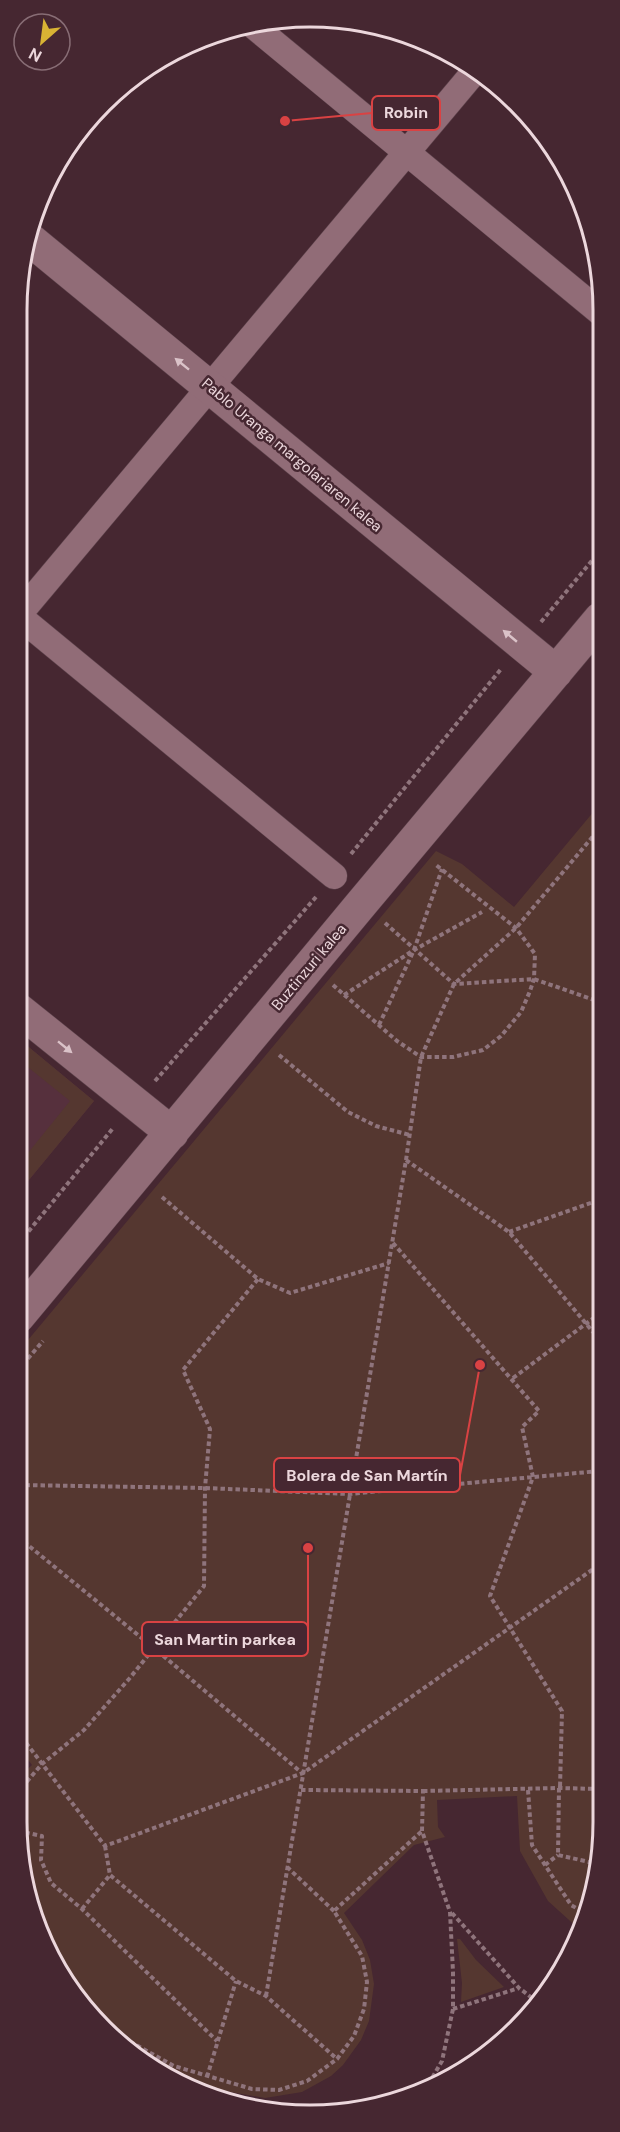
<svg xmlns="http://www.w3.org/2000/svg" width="620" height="2132" font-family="'DM Sans',sans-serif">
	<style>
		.built { fill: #56303d }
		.green { fill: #553730 }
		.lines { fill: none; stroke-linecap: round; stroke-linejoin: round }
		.pedestrian-casing { stroke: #5d434c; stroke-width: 27 }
		.minor-casing { stroke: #5d434c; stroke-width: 34 }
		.path { stroke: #8f747c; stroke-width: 4; stroke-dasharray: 4.5 3; stroke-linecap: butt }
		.pedestrian { stroke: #916c77; stroke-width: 26 }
		.minor { stroke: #916c77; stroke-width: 33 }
		.oneway { fill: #dac2c8 }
		.labels { text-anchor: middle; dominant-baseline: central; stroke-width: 5; stroke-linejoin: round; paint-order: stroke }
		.street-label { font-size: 15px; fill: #ecd7dc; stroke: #462731 }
		.rim { fill: none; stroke: #ecd7dc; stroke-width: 3 }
		.leader { fill: none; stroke: #d94243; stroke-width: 2 }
		.callout-dot { fill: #d94243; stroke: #462731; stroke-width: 2 }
		.callout { fill: #462731; stroke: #d94243; stroke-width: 2 }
		.callout-label { font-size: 16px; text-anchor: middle; font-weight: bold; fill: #ecd7dc }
	</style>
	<rect width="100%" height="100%" fill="#462731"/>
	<path class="built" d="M19,1039L94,1101L19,1192Z"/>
	<path class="green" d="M600,804L598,1879L579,1929L548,1901L520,1851L517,1796L437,1800L438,1827L445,1837L414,1845L344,1913L362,1940L370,1960L374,1984L369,2021L361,2040L343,2065L331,2076L302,2092L265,2098L214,2089L181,2077L153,2065L90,2016L39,1934L17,1822V1779L32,1765L17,1745L18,1352L436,851L462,864L514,907Z
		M19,1039L94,1101L19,1192V1164L70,1101L19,1060Z
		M457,1939H460L476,1960L504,1987L461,2002L462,1983Z"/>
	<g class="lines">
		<defs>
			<path id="pedestrian" d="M250,23L601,313
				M21,612L475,71
				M21,618L334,876"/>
			<path id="minor" d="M28,238L556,672
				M19,1010L172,1133
				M18,1317L362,903L600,619"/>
		</defs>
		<use href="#pedestrian" class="pedestrian-casing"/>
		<use href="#minor" class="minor-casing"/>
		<path class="path" d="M541,622L600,551
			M351,854L501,669
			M385,923L454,984L534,979L600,1002
			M333,985L397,1041L421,1057H453L483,1050L501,1036L521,1012L530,991L534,979L535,954L516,928L436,865
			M344,995L414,950L482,912
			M379,1025L414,950L442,869
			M279,1055L348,1112L376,1126L410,1135
			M155,1081L316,897
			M406,1160L509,1232L599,1339
			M162,1197L258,1279L290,1293L389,1263
			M509,1232L599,1200
			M19,1243L114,1127
			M393,1243L539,1411L522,1427L533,1477L490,1596L562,1711L560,1788
			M18,1370L43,1341
			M513,1378L599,1314
			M18,1485L205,1488L349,1494L599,1471
			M18,1537L154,1648L302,1773
			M17,1731L105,1846L303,1773L599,1565
			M559,1788L558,1855L598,1864
			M301,1790L423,1791L422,1831L450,1912L453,1972V2009L442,2061L428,2085
			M528,1790L532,1845L571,1905L585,1913
			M423,1791L560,1788L598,1789
			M17,1793L42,1764L84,1730L129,1679L204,1586L205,1488L210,1429L183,1370L258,1279
			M18,1831L42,1836L41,1860L51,1883L82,1909L217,2041
			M105,1846L110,1875L236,1981L266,1996L337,2059
			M545,1865L558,1855
			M287,1867L334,1911
			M82,1909L110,1875
			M452,1913L519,1988L536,2001
			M266,1996L406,1160L421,1057L454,984L516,928L600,828
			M83,2005L118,2035L174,2066L252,2089L279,2090L307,2081L337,2059L354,2036L364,2009L367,1982L362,1956L334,1911L422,1831
			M453,2009L519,1988
			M207,2077L236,1981"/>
		<use href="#pedestrian" class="pedestrian"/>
		<use href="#minor" class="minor"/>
	</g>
	<defs><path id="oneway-solid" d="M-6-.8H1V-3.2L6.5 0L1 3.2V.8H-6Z" transform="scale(1.5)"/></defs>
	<g class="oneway">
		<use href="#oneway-solid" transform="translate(182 364) rotate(-141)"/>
		<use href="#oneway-solid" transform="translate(510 636) rotate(-140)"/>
		<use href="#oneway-solid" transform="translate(65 1047) rotate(39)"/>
	</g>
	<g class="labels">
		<g class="street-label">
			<text transform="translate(292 455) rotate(40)">Pablo Uranga margolariaren kalea</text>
			<text transform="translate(309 967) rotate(-50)">Buztinzuri kalea</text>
		</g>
	</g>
	<path d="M0 0H620V2132H0ZM310 27H310A283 283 0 0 1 593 310V1822A283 283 0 0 1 310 2105H310A283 283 0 0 1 27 1822V310A283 283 0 0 1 310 27Z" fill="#462731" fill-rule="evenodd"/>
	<path class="rim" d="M310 27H310A283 283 0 0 1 593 310V1822A283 283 0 0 1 310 2105H310A283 283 0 0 1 27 1822V310A283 283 0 0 1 310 27Z"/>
	<path class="leader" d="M285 121L372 113M480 1365L460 1475M308 1548L308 1639"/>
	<g class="callout-dot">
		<circle cx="285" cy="121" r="6"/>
		<circle cx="480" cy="1365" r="6"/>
		<circle cx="308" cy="1548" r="6"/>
	</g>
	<g class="callout">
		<rect x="372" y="96" width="68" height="34" rx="6"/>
		<rect x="274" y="1458" width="186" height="34" rx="6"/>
		<rect x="142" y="1622" width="166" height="34" rx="6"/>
	</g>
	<g class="callout-label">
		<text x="406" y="118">Robin</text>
		<text x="367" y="1481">Bolera de San Martín</text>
		<text x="225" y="1645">San Martin parkea</text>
	</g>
	<g transform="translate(42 42) rotate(208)"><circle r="28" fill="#462731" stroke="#886d75" stroke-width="1.5"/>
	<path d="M0-4.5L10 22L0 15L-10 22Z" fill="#d9b334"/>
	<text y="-9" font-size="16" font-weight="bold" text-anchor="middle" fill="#ecd7dc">N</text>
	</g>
</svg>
